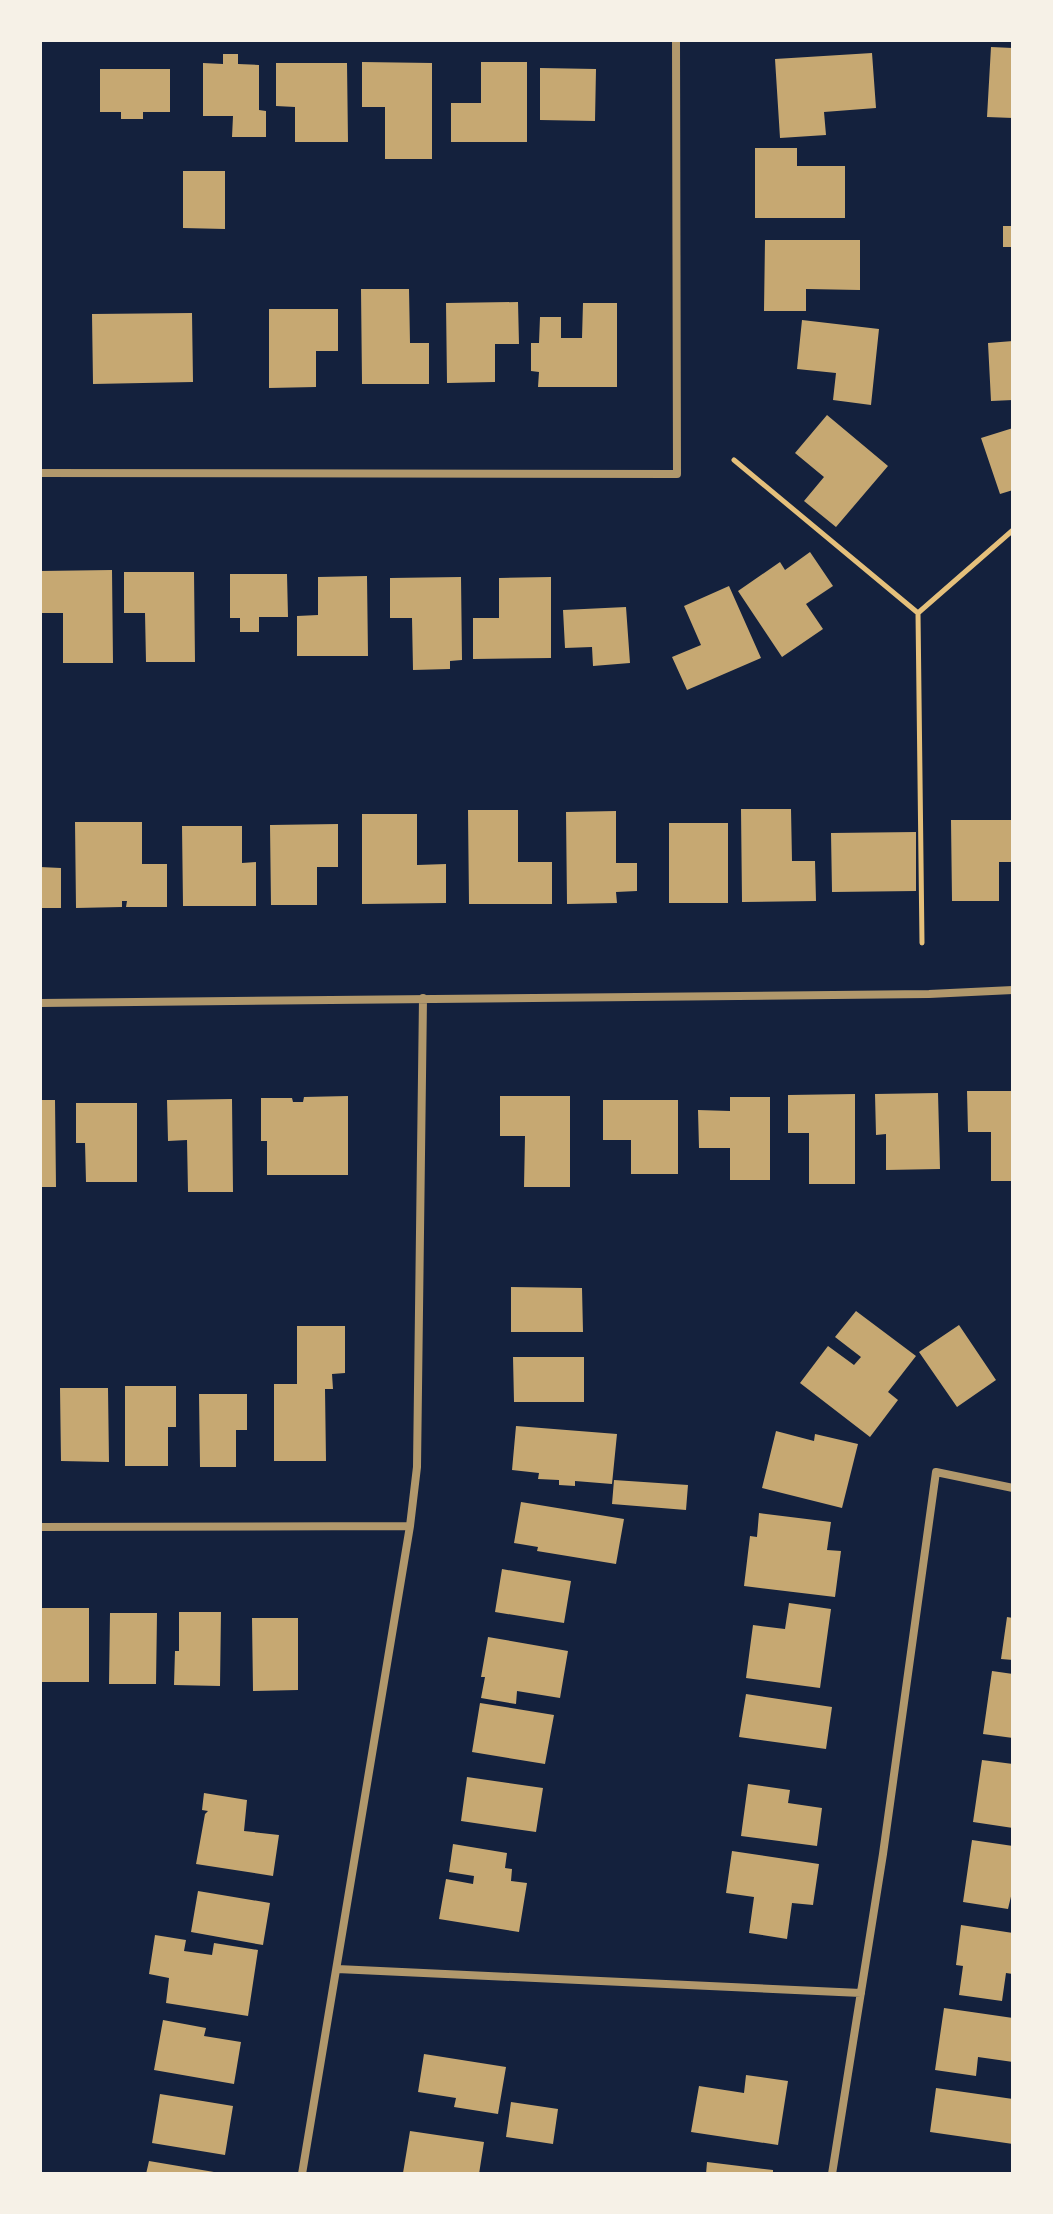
<svg xmlns="http://www.w3.org/2000/svg" width="1053" height="2214" font-family="Overpass,sans-serif">
	<style>
		.building { fill: #c6a872 }
		.lines { fill: none; stroke-linecap: round; stroke-linejoin: round }
		.path { stroke: #e5c07b; stroke-width: 5 }
		.minor { stroke: #b1986c; stroke-width: 8 }
	</style>
	<rect width="100%" height="100%" fill="#14213d"/>
	<path class="building" d="M991,47L1013,48V118L987,117Z
		M872,53L876,108L824,112L826,135L780,138L775,59Z
		M223,54H238V64L259,65V110L266,111V137H232L233,116H203V63L223,64Z
		M362,62L432,63V159H385V107H362Z
		M481,62H527V142H451V103H481Z
		M276,63H347L348,142H295V107L276,106Z
		M540,68L596,69L595,121L540,120Z
		M100,69H170V112H143V119H121V112H100Z
		M755,148H797V166H845V218H755Z
		M183,171H225V229L183,228Z
		M1003,226H1013V247H1003Z
		M765,240H860V290L806,289V311H764Z
		M361,289H409L410,343H429V384H362Z
		M518,302L519,344H495V382L447,383L446,303Z
		M583,303H617V387H538L539,372L531,371V343H539L540,317H561V338H582Z
		M269,309H338V351H316V387L269,388Z
		M192,313L193,382L93,384L92,314Z
		M802,320L879,329L871,405L833,400L836,373L797,369Z
		M1013,341V400L991,401L988,343Z
		M827,415L888,466L836,527L804,501L824,477L795,453Z
		M1013,428V490L1000,494L981,438Z
		M810,552L833,586L806,604L823,629L782,657L738,591L780,562L785,570Z
		M112,570L113,663H63V613H40V571Z
		M124,572H194L195,662H146L145,613H124Z
		M230,574H287L288,617H259V632H240V618H230Z
		M367,576L368,656H297V616L318,615V577Z
		M461,577L462,660L450,661V669L413,670L412,618H390V578Z
		M551,577V658L473,659V618H499V578Z
		M729,586L761,658L687,690L672,657L701,645L684,606Z
		M626,607L630,663L593,666L592,647L565,648L563,610Z
		M741,809H791L792,861H815L816,901L742,902Z
		M468,810H518V862H552V904H469Z
		M616,811V863H637V891L616,892L617,903L567,904L566,812Z
		M362,814H417V865L446,864V903L362,904Z
		M951,820H1013V862H999V901H952Z
		M75,822H142V864H167V907H126L127,901H122V907L76,908Z
		M669,823H728V903H669Z
		M338,824V867H317V905H271L270,825Z
		M182,826H242V863L256,862V906H183Z
		M916,832V891L832,892L831,833Z
		M40,867L61,868V908H40Z
		M967,1091H1013V1181H991V1132H968Z
		M938,1093L940,1169L886,1170V1134L876,1135L875,1094Z
		M855,1094V1184H809V1133H788V1095Z
		M348,1096V1175H267V1141H261V1098H292L293,1102H303L304,1097Z
		M500,1096H570V1187H524L525,1136H500Z
		M730,1097H770V1180H730V1148H699L698,1110L730,1111Z
		M232,1099L233,1192H188L187,1140L168,1141L167,1100Z
		M40,1100H55L56,1187H40Z
		M603,1100H678V1174H631V1140H603Z
		M76,1103H137V1182H86L85,1143H76Z
		M511,1287L582,1288L583,1332H511Z
		M856,1311L916,1356L888,1392L898,1400L870,1437L800,1383L828,1346L854,1365L861,1357L835,1337Z
		M959,1325L996,1380L957,1407L919,1352Z
		M297,1326H345V1373L332,1374L333,1389H325L326,1461H274V1384H297Z
		M513,1357H584V1402H514Z
		M125,1386H176V1427H168V1466H125Z
		M60,1388H108L109,1462L61,1461Z
		M199,1394H247V1430H236V1467H200Z
		M516,1426L617,1434L612,1484L575,1481V1486L559,1485V1480L538,1479L539,1473L512,1470Z
		M776,1431L814,1441L815,1434L858,1444L842,1508L762,1488Z
		M614,1480L688,1485L686,1510L612,1504Z
		M521,1502L624,1519L616,1564L537,1551L538,1547L514,1543Z
		M759,1513L831,1522L827,1550L841,1551L835,1597L744,1586L750,1536L757,1537Z
		M502,1569L571,1581L564,1623L495,1612Z
		M789,1603L831,1609L820,1688L746,1678L753,1625L785,1629Z
		M40,1608H89V1682H40Z
		M179,1612H221L220,1686L174,1685L175,1651H179Z
		M110,1613H157L156,1684H109Z
		M1007,1617L1013,1618V1660L1001,1659Z
		M252,1618H298V1690L253,1691Z
		M488,1637L568,1651L560,1698L517,1691L516,1704L481,1698L485,1677H481Z
		M992,1671L1013,1674V1738L983,1734Z
		M746,1694L832,1707L826,1749L739,1737Z
		M480,1703L554,1715L545,1764L472,1752Z
		M982,1760L1013,1764V1828L973,1822Z
		M467,1777L543,1788L536,1832L461,1821Z
		M748,1784L790,1790L788,1803L822,1808L817,1846L741,1836Z
		M204,1793L247,1800L244,1831L279,1835L273,1876L196,1864L205,1814L208,1811L202,1810Z
		M972,1840L1013,1846V1888L1008,1909L963,1902Z
		M453,1844L507,1853L505,1868L512,1869L511,1881L527,1883L519,1932L439,1919L446,1879L473,1884L474,1876L449,1872Z
		M732,1851L819,1864L813,1905L792,1903L787,1939L749,1933L754,1897L726,1893Z
		M198,1891L270,1903L263,1945L191,1932Z
		M961,1925L1013,1933V1974L1006,1973L1002,2001L959,1995L963,1966L956,1965Z
		M155,1935L186,1940L184,1951L212,1955L214,1943L258,1950L248,2016L166,2003L169,1978L149,1974Z
		M944,2008L1013,2018V2062L978,2057L976,2076L935,2070Z
		M163,2020L206,2028L204,2036L241,2042L234,2084L154,2070Z
		M424,2054L506,2067L498,2114L454,2107L456,2098L418,2092Z
		M746,2075L788,2081L778,2145L691,2132L699,2086L744,2093Z
		M936,2088L1013,2099V2144L930,2132Z
		M160,2094L233,2106L225,2155L152,2143Z
		M511,2102L558,2109L553,2144L506,2137Z
		M410,2131L484,2142L479,2174L403,2173Z
		M149,2161L214,2172L213,2174H146Z
		M707,2162L773,2170V2174H706Z"/>
	<g class="lines">
		<path class="path" d="M734,460L918,613
			M922,943L918,613L1013,530"/>
		<path class="minor" d="M40,473L677,474L676,40
			M40,1003L929,994L1013,990
			M40,1527L410,1526
			M337,1969L861,1993
			M302,2174L410,1526L417,1467L423,998
			M832,2174L883,1854L936,1472L1013,1488"/>
	</g>
	<rect width="1053" height="2214" fill="none" stroke="#f6f1e7" stroke-width="84"/>
</svg>
